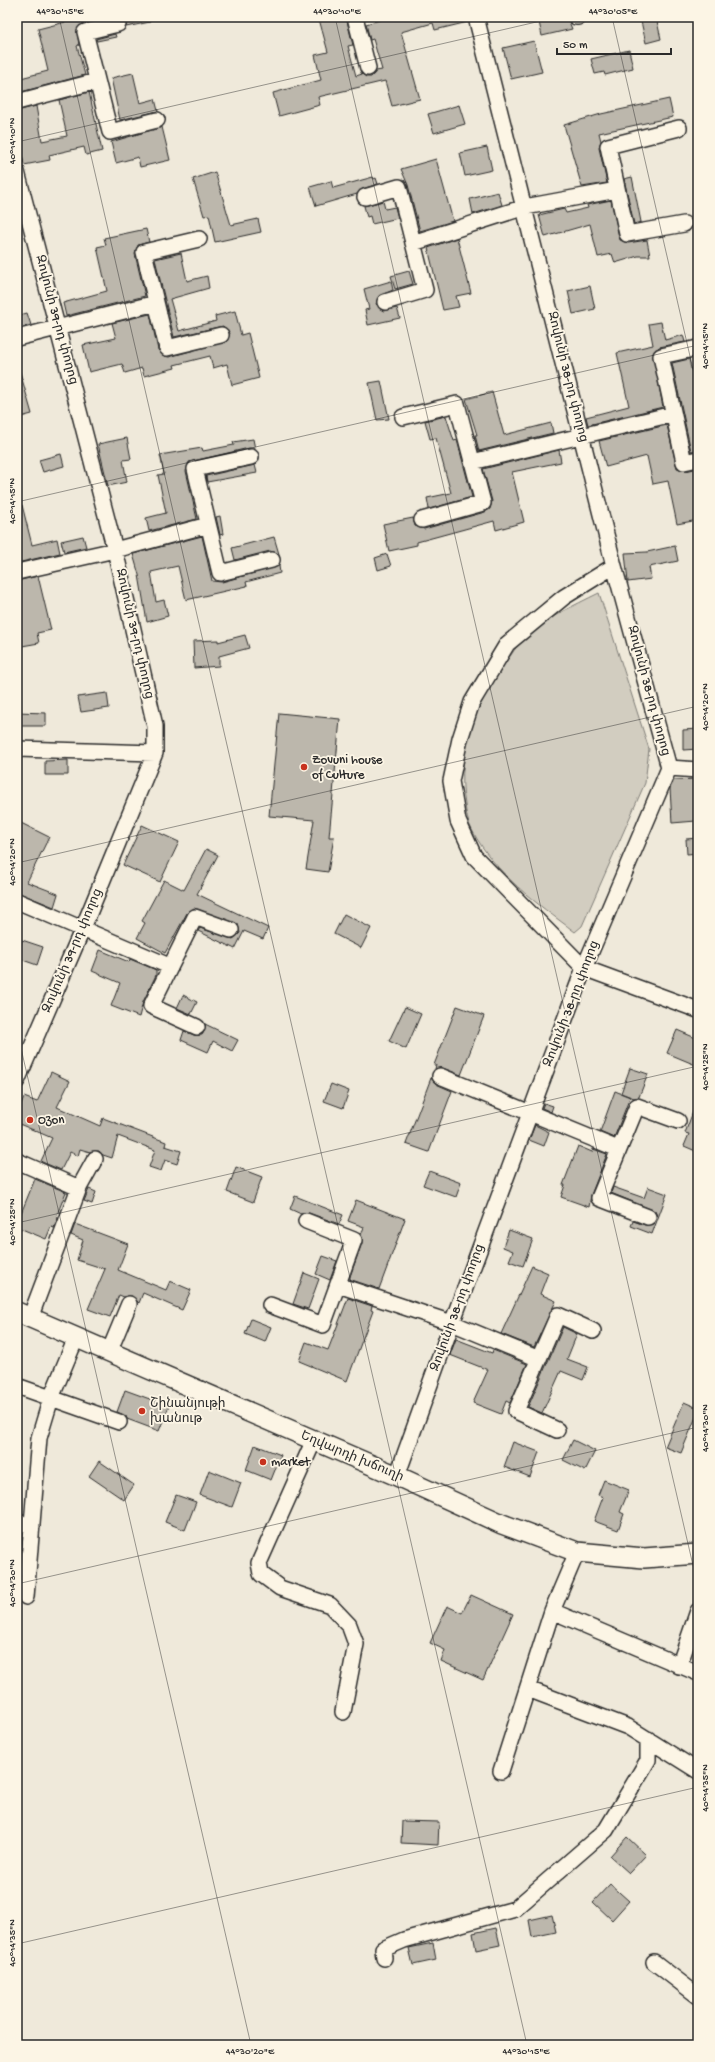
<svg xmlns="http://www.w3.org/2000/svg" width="715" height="2062" font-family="'Gochi Hand','Noto Sans Armenian',sans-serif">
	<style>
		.green { fill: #d2cdc0; stroke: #7e7c76 }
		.building { fill: #bcb7ac; stroke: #2b2b2b }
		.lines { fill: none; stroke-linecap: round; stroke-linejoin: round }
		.minor-casing { stroke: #2b2b2b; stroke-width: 18 }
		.major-casing { stroke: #2b2b2b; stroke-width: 22 }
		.minor { stroke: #fcf5e5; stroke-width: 15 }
		.major { stroke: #fcf5e5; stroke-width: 19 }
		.ticks { fill: none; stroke: #2b2b2b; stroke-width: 1; stroke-opacity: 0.45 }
		.poi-dot { fill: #c8321e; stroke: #fcf5e5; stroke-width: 1.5 }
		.labels { text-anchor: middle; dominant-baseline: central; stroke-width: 3.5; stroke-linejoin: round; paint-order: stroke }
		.street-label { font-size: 13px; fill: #2b2b2b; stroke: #fcf5e5 }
		.poi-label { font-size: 13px; fill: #2b2b2b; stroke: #fcf5e5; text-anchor: start }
		.neatline { fill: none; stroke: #2b2b2b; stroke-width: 1.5 }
		.ticks-label { font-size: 10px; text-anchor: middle; fill: #2b2b2b }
	</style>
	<rect width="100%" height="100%" fill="#efe9da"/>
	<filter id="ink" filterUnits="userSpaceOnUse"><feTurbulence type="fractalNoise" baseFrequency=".025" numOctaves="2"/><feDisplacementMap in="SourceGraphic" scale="8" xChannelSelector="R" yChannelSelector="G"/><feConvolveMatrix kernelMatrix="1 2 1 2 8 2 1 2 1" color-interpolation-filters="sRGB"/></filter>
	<g filter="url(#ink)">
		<path class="green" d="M599,593L649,749L645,783L582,926L575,932C535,902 496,875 472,830C468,823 466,813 465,804C455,750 479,697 511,655C515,649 519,643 524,638C546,618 573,606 599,593Z"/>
		<path class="building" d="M85,17H109L83,23L77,29L79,45L77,46L85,75L17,93V79L48,71L38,29Z
			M123,17H149L150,22L126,27L127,22Z
			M328,17H346L353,45L348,46L356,76L362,74L366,77H371L376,71L382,70L373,39L370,40L366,24L390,17H467L468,22L435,30L433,23L401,32L420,99L392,106L385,81L318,97L320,105L279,116L273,93L321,80L315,55L328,52L319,19Z
			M538,17H567L572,29L542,36Z
			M640,17H656L661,39L646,43Z
			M115,34L116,37L97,41L96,39Z
			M534,41L542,72L511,79L503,48Z
			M629,50L633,68L605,75L604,72L595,74L591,59Z
			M133,73L140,103L155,99L158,111L120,120L111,78Z
			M89,92L102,151L86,155L84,147L49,155L50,160L24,165L17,123V111L36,106L42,141L67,136L59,100Z
			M669,99L673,117L599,133L601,141L599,148L607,183L582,187L564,125L601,114Z
			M459,105L465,124L434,133L428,114Z
			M162,127L170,160L140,167L138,157L116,163L111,142Z
			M487,147L492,170L465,176L460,153Z
			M436,159L453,221L420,231L408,185L401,169Z
			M215,172L231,225L258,219L261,232L215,242L209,215L204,216L193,179Z
			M373,177L374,179L376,178L378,184L362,189L357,194L316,206L310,187L331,181L333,188Z
			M632,177L641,222L634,224L624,179Z
			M498,192L502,205L473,214L470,199Z
			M611,200L620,240L628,243L647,240L650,256H638L615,263L612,254L598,257L590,224L545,237L539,215L564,209L566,213L588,208L587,205Z
			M383,201L385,209L395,207L398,218L372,224L370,216L367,217L364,206Z
			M146,229L149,242L138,245L135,254L145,296L66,316L63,303L107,291L97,247L106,245L104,238Z
			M457,238L471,293L456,296L459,307L443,310L428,248Z
			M181,253L187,281L207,276L209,288L170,299L179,331L216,321L215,316L235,311L241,335L248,333L259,378L232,385L227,364L213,368L210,356L174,365L175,368L144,376L142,368L125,373L122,364L89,372L83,345L116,338L112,323L150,314L158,350L164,356L169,357L227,341L230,333L223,326L174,337L155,259Z
			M409,271L413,284L395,289L391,276Z
			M391,281L393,290L379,296L376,304L383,311L397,308L400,318L368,325L365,310L369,309L364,289Z
			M590,286L595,309L573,314L568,291Z
			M27,313L31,325L17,329V316Z
			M661,322L665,340L683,335L685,342L659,347L653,353L663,407L588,425L586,417L629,406L617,353L653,345L649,324Z
			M689,359L691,369L698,367V450L691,451L672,363Z
			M20,372L32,414L17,418V373Z
			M381,381L389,419L377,420L369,383Z
			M492,392L504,435L551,423L553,433L479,451L475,435H477L466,399Z
			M446,416L454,441L457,440L472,497L429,509L427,498L451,493L436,438L430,439L425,421Z
			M667,425L677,468L686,471L698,468V520L677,524L668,481L653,484L647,456L606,467L599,441Z
			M127,438L131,459L123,460L127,482L108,486L98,444Z
			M253,439L255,449L249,448L189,462L186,471L197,519L149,531L146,518L166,513L158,475L164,474L160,455L202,448L203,451L234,445L233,442Z
			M559,450L561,462L512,472L524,522L496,530L494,521L417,542V545L389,551L383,524L413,518L415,526L424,529L485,512L490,509L492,501L483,469Z
			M61,454L64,466L43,472L39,460Z
			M255,465L257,473L207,482L206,476Z
			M17,505H22L32,545L57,539L60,553L17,563Z
			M220,516L223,534L220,535L216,517Z
			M83,536L86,547L64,552L61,541Z
			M202,536L212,581L222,582L279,566L280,573L246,582L247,586L186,600L178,566L151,572L156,602L164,600L168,616L147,622L139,575L133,554Z
			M274,537L279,554L270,551L235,560L232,548Z
			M675,546L678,561L649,567L651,579L628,582L625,553L647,552Z
			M387,554L391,566L378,570L375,558Z
			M38,576L51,630L37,633L39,643L22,646L17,625V581Z
			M245,635L249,648L219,656V666L194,668L193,641L218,640V642Z
			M107,693L109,708L81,712L78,697Z
			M17,712L46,713V726H17Z
			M279,713L340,719L329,837H334L328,872L306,869L314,820L269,816Z
			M698,729V749L683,750V730Z
			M68,760V775H45V761Z
			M698,779V812H695L696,821L672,823L670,788L674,780Z
			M17,821L49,837L27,882L58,894L54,907L17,892Z
			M142,825L179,842L160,882L123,865Z
			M698,838V853L687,854L686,839Z
			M206,849L218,855L197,894L268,928L263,939L244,931L235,949L198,931L200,928L233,939L240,933L238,924L194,908L187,913L165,953L137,938L145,923L142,921L164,880L184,890Z
			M344,914L371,928L361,948L334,934Z
			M22,940L43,947L37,965L17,958Z
			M100,950L129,962L130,959L156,970V975L143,1002L139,1017L111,1006L120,983L92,971Z
			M183,995L197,1002L191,1014L177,1008Z
			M457,1006L484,1016L461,1075L443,1068L435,1069L436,1065H434Z
			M405,1007L421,1014L406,1049L389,1041Z
			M205,1024L238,1040L232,1051L213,1041L208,1052L181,1040L184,1031L194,1035H202L205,1030Z
			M677,1030L698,1039V1066L667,1053Z
			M630,1068L648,1074L639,1097L634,1098L621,1093Z
			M51,1072L70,1081L57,1107L100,1126L103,1118L166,1142L165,1146L181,1151L177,1164L165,1160L161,1171L149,1167L155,1150L118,1136L112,1158L103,1155L99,1151L90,1152L80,1149L78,1156L70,1152L61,1170L42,1162L41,1161L52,1138L17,1123V1113L24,1097L37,1102Z
			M431,1078L436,1084L452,1091L429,1152L406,1144Z
			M331,1084L349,1091L343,1108L324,1101Z
			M615,1091L630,1097L614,1138L600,1132Z
			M697,1101L698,1102V1152L684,1146L689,1134L685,1133Z
			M544,1103L553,1106L551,1112L542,1108Z
			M535,1125L549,1132L544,1146L529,1140Z
			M578,1146L592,1152L593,1149L607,1154L591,1195L589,1207L561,1197L565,1185H563Z
			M236,1167L262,1177L253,1202L227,1192Z
			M429,1171L461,1183L456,1197L423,1185Z
			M35,1179L66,1192L56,1217L58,1218L54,1228L51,1227L46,1239L17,1227V1223Z
			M613,1187L644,1198L648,1187L667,1194L652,1234L631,1226L633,1221L645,1225L653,1224L657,1216L655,1211L611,1193Z
			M89,1189L96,1192L92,1204L84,1201Z
			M295,1196L343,1215L339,1224L309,1213L301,1214L290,1209Z
			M356,1200L405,1219L379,1289L349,1279L362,1243L361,1235L364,1227L348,1221Z
			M75,1224L128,1244L118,1270L166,1290L170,1281L191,1290L182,1310L143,1293L139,1303L132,1296L124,1297L119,1295L110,1317L88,1309L105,1269L77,1260L83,1240L71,1235Z
			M509,1230L533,1239L523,1266L509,1261L513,1251L503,1247Z
			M323,1256L337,1261L330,1280L316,1274Z
			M532,1266L548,1273L540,1294L556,1301L534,1347L501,1334Z
			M304,1273L319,1279L308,1309L293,1304Z
			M348,1298L372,1306L371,1310L373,1311L347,1381L299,1361L306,1342L328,1350Z
			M251,1319L271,1327L265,1342L245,1334Z
			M563,1327L577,1334L567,1359L588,1367L583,1380L561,1371L542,1413L528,1407Z
			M456,1339L492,1353L493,1350L527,1364L510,1403L506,1401L501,1414L473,1403L488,1370L450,1355Z
			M125,1390L169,1406L159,1431L127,1419L126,1416L117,1412Z
			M684,1402L698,1408V1412L681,1453L665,1447Z
			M573,1440L595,1451L585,1471L563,1460Z
			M513,1442L539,1452L530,1477L504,1467Z
			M255,1445L281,1455L271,1480L246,1470Z
			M99,1461L134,1485L124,1500L89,1476Z
			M209,1470L241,1483L232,1507L200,1495Z
			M604,1480L629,1490L620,1512L624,1514L618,1530L594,1521L603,1497L598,1495Z
			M176,1495L196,1502L185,1530L165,1522Z
			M471,1595L513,1614L483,1680L441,1661L445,1650L430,1643L447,1606L462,1613Z
			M402,1821L439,1822L438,1845L401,1843Z
			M627,1837L646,1855L629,1873L610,1856Z
			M610,1884L629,1901L612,1920L593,1902Z
			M552,1915L556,1932L532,1937L529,1920Z
			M496,1928L500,1945L476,1950L473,1933Z
			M433,1943L436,1960L413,1965L409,1948Z"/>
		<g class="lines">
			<defs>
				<path id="minor" d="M355,17L368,68
					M576,17H578
					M118,24L85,32L110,132L157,120
					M17,102L97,81
					M679,128L608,146L627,234L684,224
					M17,172L115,550L155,726V753L83,928L17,1081
					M365,197L399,187L425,290L385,302
					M199,239L144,252L167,348L221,335
					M413,243L525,207L617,190
					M17,338L156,303
					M698,348L661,356L684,462L698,459
					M403,417L457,404L483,503L422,520
					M251,457L195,469L220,573L272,560
					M472,462L673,414
					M614,566L564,597L507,644L472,702L460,739L451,781L458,821L474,856L584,968L698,1010
					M17,572L115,550L208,525
					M17,749L155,753
					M669,768L698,770
					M17,901L169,966
					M197,1027L151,1006L195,917L231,930
					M440,1076L618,1149
					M17,1161L79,1188
					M648,1217L599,1198L637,1106L678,1121
					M338,1285L452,1323L539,1359
					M270,1305L323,1325L354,1240L306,1221
					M30,1318L79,1188L95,1159
					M109,1352L129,1304
					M17,1386L119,1422
					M557,1430L516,1411L558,1315L593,1331
					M314,1440L259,1563L261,1574L280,1588L330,1605L349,1625L356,1644L343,1712
					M397,1476L452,1323L584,968L669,768L614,566L476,17
					M17,1522L32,1526
					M577,1552L552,1611L698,1673
					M26,1597L39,1438L51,1398L76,1338
					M679,1666L698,1611
					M528,1689L628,1727L698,1771
					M501,1771L552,1611
					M384,1958L383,1949L404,1940L515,1909L606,1830L648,1760V1739
					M654,1962L698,1996"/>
				<path id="major" d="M17,1312L397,1476L502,1524L577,1552L644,1558L698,1554"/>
			</defs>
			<use href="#minor" class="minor-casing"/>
			<use href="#major" class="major-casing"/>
			<use href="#minor" class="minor"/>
			<use href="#major" class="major"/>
		</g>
	</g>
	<path class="ticks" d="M59,17L527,2045M335,17L698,1587M612,17L698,391M17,142L558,17M17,502L698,345M17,863L698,706M17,1031L251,2045M17,1223L698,1066M17,1584L698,1427M17,1944L698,1787"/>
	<g class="poi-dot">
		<circle cx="304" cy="767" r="4"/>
		<circle cx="30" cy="1120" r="4"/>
		<circle cx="142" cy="1411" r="4"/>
		<circle cx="263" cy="1462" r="4"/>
	</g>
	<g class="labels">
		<g class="street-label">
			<text transform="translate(56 320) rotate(75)">Զովունի 39-րդ փողոց</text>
			<text transform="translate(567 377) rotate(76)">Զովունի 38-րդ փողոց</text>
			<text transform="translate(134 634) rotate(77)">Զովունի 39-րդ փողոց</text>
			<text transform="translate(648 691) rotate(75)">Զովունի 38-րդ փողոց</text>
			<text transform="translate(73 951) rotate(-67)">Զովունի 39-րդ փողոց</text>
			<text transform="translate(572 1004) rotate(-69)">Զովունի 38-րդ փողոց</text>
			<text transform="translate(458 1308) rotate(-70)">Զովունի 38-րդ փողոց</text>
			<text transform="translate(352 1457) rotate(23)">Եղվարդի խճուղի</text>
		</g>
		<g class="poi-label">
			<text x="312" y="760">Zovuni house<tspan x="312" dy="15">of Culture</tspan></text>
			<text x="38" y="1120">Ozon</text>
			<text x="150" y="1404">Շինանյութի<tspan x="150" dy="15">խանութ</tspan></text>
			<text x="271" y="1462">market</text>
		</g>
	</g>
	<rect width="715" height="2062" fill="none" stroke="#fcf5e5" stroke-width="44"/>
	<path d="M557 48v6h114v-6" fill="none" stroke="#2b2b2b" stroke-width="2"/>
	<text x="563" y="48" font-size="12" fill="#2b2b2b" stroke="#fcf5e5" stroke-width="3" paint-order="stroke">50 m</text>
	<rect x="22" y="22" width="671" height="2018" class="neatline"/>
	<g class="ticks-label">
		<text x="60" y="14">44°30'15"E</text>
		<text x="337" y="14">44°30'10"E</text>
		<text x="613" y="14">44°30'05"E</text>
		<text transform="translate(11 141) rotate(-90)" y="4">40°14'10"N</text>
		<text transform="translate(704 346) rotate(-90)" y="4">40°14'15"N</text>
		<text transform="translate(11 501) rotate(-90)" y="4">40°14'15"N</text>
		<text transform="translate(704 707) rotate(-90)" y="4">40°14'20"N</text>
		<text transform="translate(11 862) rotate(-90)" y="4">40°14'20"N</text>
		<text transform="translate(704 1067) rotate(-90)" y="4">40°14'25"N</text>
		<text transform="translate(11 1222) rotate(-90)" y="4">40°14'25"N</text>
		<text transform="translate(704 1428) rotate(-90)" y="4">40°14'30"N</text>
		<text transform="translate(11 1583) rotate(-90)" y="4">40°14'30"N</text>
		<text transform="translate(704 1788) rotate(-90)" y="4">40°14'35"N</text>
		<text transform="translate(11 1943) rotate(-90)" y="4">40°14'35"N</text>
		<text x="250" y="2054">44°30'20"E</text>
		<text x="526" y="2054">44°30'15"E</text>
	</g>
</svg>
